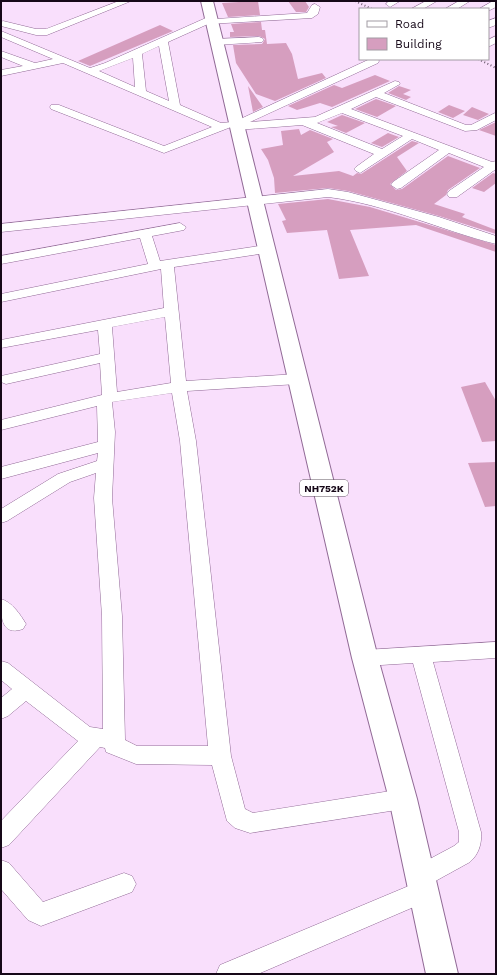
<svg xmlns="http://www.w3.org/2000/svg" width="497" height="975" font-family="'Work Sans',sans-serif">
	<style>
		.building { fill: #d69ebf }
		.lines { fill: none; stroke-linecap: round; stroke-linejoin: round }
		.minor-casing { stroke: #916a96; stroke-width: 1 }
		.highway-casing { stroke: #916a96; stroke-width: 2 }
		.minor { fill: #fff; fill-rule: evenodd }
		.highway { fill: #fff; fill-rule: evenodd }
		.rail { stroke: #736076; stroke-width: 2; stroke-dasharray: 1 2.5; stroke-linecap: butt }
		.labels { text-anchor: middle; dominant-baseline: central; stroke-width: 3; stroke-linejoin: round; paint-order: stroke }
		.shield { fill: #fff; stroke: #5c525d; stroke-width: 1 }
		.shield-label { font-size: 10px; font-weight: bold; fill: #160818 }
	</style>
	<rect width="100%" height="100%" fill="#f9dffc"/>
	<path class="building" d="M258,1L260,15L228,17L222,3Z
		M288,1H305L309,7L306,12H296Z
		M261,22L262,30H265L267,44L286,43L292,54L298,79L322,73L326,78L275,101L256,94L236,63L233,45L262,44L265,39L259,36L230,37V32H234L231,24Z
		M160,25L173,31L90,66L78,61Z
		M375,75L390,81L332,107L320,103L297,110L288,106L334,85L342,88Z
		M248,86L263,107L253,112Z
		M399,86L411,90L403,94L411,97L406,100L388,93Z
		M376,99L396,106L377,117L355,109Z
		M449,105L465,111L453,118L438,112Z
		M472,107L489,114L478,120L463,115Z
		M342,115L365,123L346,133L331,127L338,126L327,122Z
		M496,122V136L479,130Z
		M299,129L301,135L310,130L333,139L327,142L334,152L293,176L339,171L353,176L357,173L361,174L412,141L419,143L397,157L407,171L390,184L396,190L402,189L448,156L480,168L448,190L446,195L434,204L465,214L462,217L496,230V234L439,216L348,191L328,188L275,193L274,178L268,160L261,149L283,145L281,131Z
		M388,133L399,137L382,147L371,143Z
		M493,173L496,174V183L484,192L472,188Z
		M328,199L370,207L496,245V252L416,225L350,230L369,276L339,279L327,230L287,233L282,221L286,220L278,204Z
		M485,382L496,401V441L482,442L461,387Z
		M496,462V506L485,507L468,463Z"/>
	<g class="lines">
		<defs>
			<path id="minor" d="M119,1H131L47,35H36L1,26V22L3,21L36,29H46Z
				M389,1H400L390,7L386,4Z
				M426,1H437L423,9H411Z
				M459,1H470L457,9H445Z
				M493,1H496V7L488,11V9H479Z
				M315,4L320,7L318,14L312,18L208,24L168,42L180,105L221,123L232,122L233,124L236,121L370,59H378L379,61L378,63L250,122L315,117L395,81L399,82L400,84L384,93L466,125H471L495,113L496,120L477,130L465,131L376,97L351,109L492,162L496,161V169L457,197H449L447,194L449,191L484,167L449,153L401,188L397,189L391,185L393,182L439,150L412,139L360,173L356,171L354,169L356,167L374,154L302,125L236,130L231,127L164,153L51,109L50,107L51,105H59L164,146L212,127L63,63L1,76V70L23,66L1,57V51L35,63L53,59L1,37V31L90,68L105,63L208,17L211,16L216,19L307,13L312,5ZM159,46L169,101L146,91L142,54ZM133,58L135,87L99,71ZM342,113L403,136L382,149L317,123Z
				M496,18V25L488,28V21Z
				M496,36V43L488,47V40Z
				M259,37L262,38L264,40L262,42L216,45L211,42L216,39Z
				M328,189L348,192L439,217L496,236V244C440,230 386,204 328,197L1,232V224Z
				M180,223L186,227L184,230L152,236L160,261L266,245L273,249L266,253L174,267L186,381L297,374L302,376L305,379L302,382L297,384L187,391L196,441L231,756L245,809L253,813L403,789L411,792L414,799L411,806L403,809L250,833L235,828L227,821L212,765L136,764L106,752L105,748L100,747L9,845L1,848V821L78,741L26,701L8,716L1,719V698L12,689L1,680V661L8,663L90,727L103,729L102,616L94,498L96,473L70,482L7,521L1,523V509L58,474L97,461L98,453L1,479V467L98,442L97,406L1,430V420L102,395L100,363L6,384L1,382V376L100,354L98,330L1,348V340L164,308L161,269L1,302V294L148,264L140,238L1,264V256ZM165,317L171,383L117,392L112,327ZM172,393L180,441L208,746H137L125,740L122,616L112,498L115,432L112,402Z
				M1,599C12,602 20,614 26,624L23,629C0,637 1,614 1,599Z
				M496,642V658L433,662L481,832C482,843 479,854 470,862L430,884L434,892L430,900L258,974H216L220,965L411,885L407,877L411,869L454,846L459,842V832L413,663L365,666L358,664L355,658L358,652L365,650Z
				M1,860L9,863L43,902L124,873L132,876L136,884L132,892L41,926L28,920L1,889Z"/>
			<path id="highway" d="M201,1H213L378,658L417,799L458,974H426L389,799L352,658Z"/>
		</defs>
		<use href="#minor" class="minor-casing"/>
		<use href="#highway" class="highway-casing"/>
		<use href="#minor" class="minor"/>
		<use href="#highway" class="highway"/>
		<path class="rail" d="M355,1L372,9
			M478,59L496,68"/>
	</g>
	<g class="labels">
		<rect class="shield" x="300" y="480" width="48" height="16" rx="3"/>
		<g class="shield-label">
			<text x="324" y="488">NH752K</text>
		</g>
	</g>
	<rect width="497" height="975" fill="none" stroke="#160818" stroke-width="4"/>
	<rect x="359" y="8" width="130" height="52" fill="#ffffff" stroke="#a29ca3"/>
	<rect x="367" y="21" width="20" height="6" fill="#ffffff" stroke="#a29ca3"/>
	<text x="395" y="28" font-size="12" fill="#160818">Road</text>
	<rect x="367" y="38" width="20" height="12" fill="#d69ebf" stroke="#a29ca3"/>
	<text x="395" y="48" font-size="12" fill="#160818">Building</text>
</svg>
